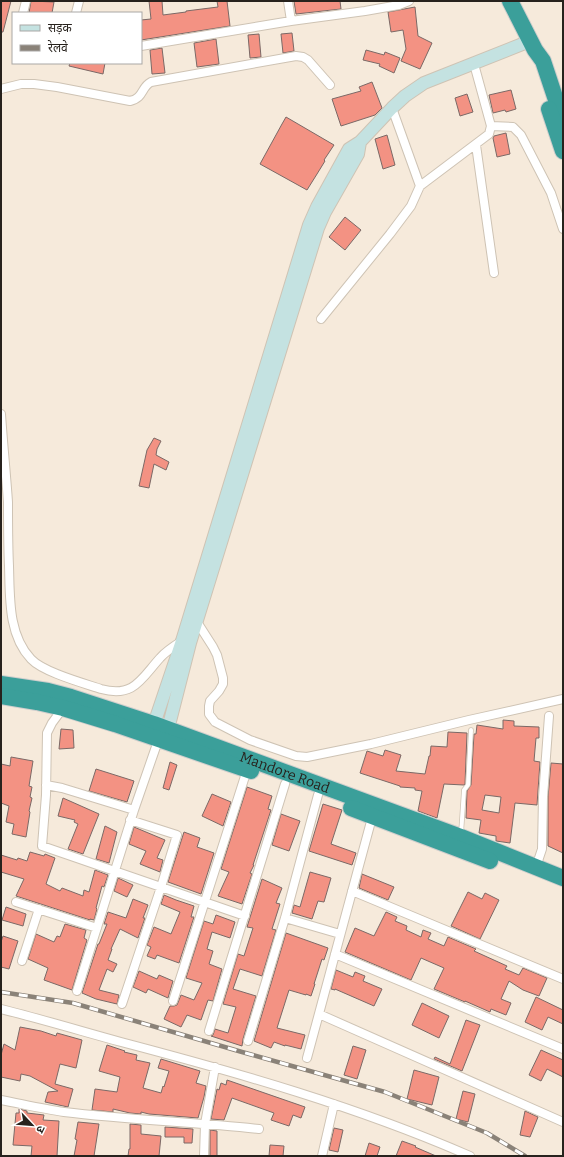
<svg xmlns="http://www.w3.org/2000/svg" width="564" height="1157" font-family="Bitter,'Noto Sans Devanagari',serif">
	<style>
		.building { fill: #f39283; stroke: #7b6966; fill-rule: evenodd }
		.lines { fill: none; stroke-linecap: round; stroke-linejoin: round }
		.lane-casing { stroke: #cec3b4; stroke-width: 5.5 }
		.street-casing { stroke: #cec3b4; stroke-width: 10 }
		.secondary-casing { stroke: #cec3b4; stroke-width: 14 }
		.highway-casing { stroke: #cfcecd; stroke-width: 18 }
		.lane { stroke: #fff; stroke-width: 4 }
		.street { stroke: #fff; stroke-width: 8 }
		.secondary { stroke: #c4e2e1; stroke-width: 12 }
		.highway { stroke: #3b9f9a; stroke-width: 16 }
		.rail-casing { stroke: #8a8278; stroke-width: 4.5 }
		.rail { stroke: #fff; stroke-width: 3; stroke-dasharray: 9; stroke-linecap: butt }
		.labels { text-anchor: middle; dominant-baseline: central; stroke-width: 3.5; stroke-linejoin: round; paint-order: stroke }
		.street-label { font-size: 14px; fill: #27221d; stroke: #fff }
	</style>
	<rect width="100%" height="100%" fill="#f6eadb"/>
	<path class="building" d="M1,1H11L3,32H1Z
		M31,1L54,2L52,13H29Z
		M149,1H162L163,15L186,12V11L218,7L217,1H227L230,26L141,40V20L151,19Z
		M294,1H340L341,9L296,14Z
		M415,7L418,36L432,43L420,69L401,61L406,49L403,30L391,32L388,12Z
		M292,33L294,51L283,53L281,34Z
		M259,34L261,57L250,58L248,35Z
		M216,39L219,64L197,67L194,43Z
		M162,48L165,73L152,74L150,50Z
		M366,50L384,55L385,52L400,58L394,73L379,66L380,64L363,60Z
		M70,63H105L103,74L69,66Z
		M372,82L382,108L375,115L341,126L332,99L361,91L359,87Z
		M511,90L516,109L506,112L505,110L493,113L489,95Z
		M467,94L473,112L460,116L455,98Z
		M286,117L334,145L324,160L325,161L317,174L307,190L260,164L282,124Z
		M506,133L510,154L497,157L493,138L494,136Z
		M387,135L395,165L383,169L375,139Z
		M345,217L361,230L345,250L329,237Z
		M154,438L161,441L157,449L156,455L169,462L166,470L154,464L149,488L139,486L147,450Z
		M503,720L514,721V726L539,727V738H536L534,761L540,762L537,805L515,803L510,843L496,841V836L479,833L481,820L466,818L467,791L471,785L474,734H476L477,725L503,729ZM485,795L501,797L499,813L482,810Z
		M61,729L73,730L74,748L59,749Z
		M448,732L467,733L465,784L464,785L444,784L437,818L418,811L422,791L415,790V788L400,787V786L360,773L367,751L383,756L385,750L401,755L396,771L425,774L429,756H430L431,746L447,747Z
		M11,757L33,761L29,786L32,787L30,797L32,798L29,811L30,812L26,837L12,834L14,824L6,822L9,806L1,803V764L10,766Z
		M170,762L177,765L169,790L163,788Z
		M551,763L563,764V853L548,846V797Z
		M96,769L134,781L127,802L89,791Z
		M247,787L272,796L268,809L271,810L253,865H254L250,873L252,874L242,904L218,896L229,872L221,869Z
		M212,794L231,802L223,826L202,816Z
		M63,798L99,814L83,854L68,849L78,824L74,822L75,820L58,816Z
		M323,804L342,810L331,844L356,853L352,865L309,851Z
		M281,814L300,821L289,851L272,845Z
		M105,826L117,832L109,863L96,859Z
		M134,827L165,840L157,858L163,860L160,872L140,864L146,851L129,844Z
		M184,832L200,838L197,847L214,853L201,894L168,882Z
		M30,852L44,856L45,854L55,858L46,884L60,891L62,888L83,896L84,890L89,892L95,870L108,875L104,887L102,886L96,908L97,909L94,920L90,919V920L16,896L24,879L1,872V855L17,860L18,858L27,861Z
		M310,872L331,878L324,902L318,901L312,919L292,913L294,905L300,907Z
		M362,874L394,887L388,900L359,888Z
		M118,878L133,885L127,897L114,891Z
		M262,879L282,888L276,903L280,904L272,929L276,930L262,976L240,969L233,989L256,996L243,1039L242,1046L211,1036L213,1035L215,1029L228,1033L236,1007L223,1004L238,954L244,956L253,928L247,927Z
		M468,892L482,899L485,893L499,900L480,939L451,926Z
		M164,895L176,900L194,906L191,917H194L179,963L157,955L155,959L147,956L151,947L147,945L154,927L171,934L180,912L161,904Z
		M133,899L148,905L143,918H145L138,938L120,929L111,949H112L108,960L117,964L113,972L107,969L99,990L119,995L117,1004L96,999L82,993L98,944H99L107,924H104L108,912L126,918Z
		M6,907L26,914L23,926L2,920Z
		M386,912L397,917L395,921L407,926L406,930L421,937L423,930L431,933L428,939L444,946L448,937L476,949L474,951L507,966L505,969L519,975L523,968L547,978L539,996L523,990L509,981L501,999L511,1003L506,1015L491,1009L490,1012L465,1001V1002L434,989L444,968L421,958L411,980L345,952L355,928L374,936Z
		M216,915L235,922L230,938L212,932L207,949L213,951L209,964L222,969L213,1001L208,1000L201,1020L187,1015L181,1027L164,1019L170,1006H174L177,1005L181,995L194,1000L202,983L186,978L204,921L213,924Z
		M65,924L86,930L84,938L87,940L72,990L44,980L48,968L28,959L36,934L54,942L57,936L60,937Z
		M286,933L328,948L324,960L322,959L314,984H315L311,996L306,994V995L289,990L277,1028L305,1035L301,1049L285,1045V1046L274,1042L271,1048L254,1041Z
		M3,936L18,941L9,969L1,967V942Z
		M336,970L353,977L355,972L365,976L363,981L382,989L374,1006L335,989V990L331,989Z
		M139,971L157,979L159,975L173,981L168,998L148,989L146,993L133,987Z
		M536,997L563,1010V1024L548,1017L542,1030L525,1022Z
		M422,1003L449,1016L439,1038L412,1025Z
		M466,1020L480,1025L462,1071L434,1059L435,1057L450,1064Z
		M20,1027L41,1031L56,1036L57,1033L82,1040L76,1068L60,1064L55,1084L73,1089L68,1107L45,1102L48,1092L58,1091L30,1076L21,1074L20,1081L1,1077V1055L4,1044L15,1050Z
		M107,1045L125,1051L124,1052L137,1055L136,1060L150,1063L143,1088L161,1093L163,1086L164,1087L169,1071L158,1068L161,1059L200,1071L196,1083L206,1086L204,1097L198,1118L149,1114L141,1112V1114L130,1113L113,1109V1112L92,1110L95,1089L117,1092L120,1077L99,1071Z
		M353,1046L366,1050L357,1079L344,1075Z
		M541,1050L563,1060V1077L547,1069L541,1081L529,1075Z
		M414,1070L439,1077L432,1105L407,1099Z
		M227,1080L305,1107L301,1118L293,1115L289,1126L271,1120L274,1113L232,1098L224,1120L211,1119L217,1089L219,1090L221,1083L226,1085Z
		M463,1091L475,1094L468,1122L456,1119Z
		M19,1109L27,1111V1113L44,1115L43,1120L59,1121L57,1156H31L32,1146L13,1145L16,1113H19Z
		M525,1111L538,1117L530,1137L520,1135Z
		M78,1122L99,1124L94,1156H74L77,1140L75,1139Z
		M130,1124L141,1125V1134L161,1136L159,1156H128L129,1149H130Z
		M165,1127L193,1129L192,1143H184V1137H165Z
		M334,1128L343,1130L338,1152L329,1150Z
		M210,1130L217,1131V1156H210Z
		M402,1141L416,1146L415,1147L436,1156H396Z
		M369,1143L380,1147L377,1156H365Z
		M270,1145L284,1146L283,1156H269Z"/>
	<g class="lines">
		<defs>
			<path id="lane" d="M461,834L464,790L468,785L471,730"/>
			<path id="street" d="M23,13L26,1
				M76,13L79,1
				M291,21L365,11L399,5L409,1
				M141,46L291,21L288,1
				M1,89L21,84H34L57,87L130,101C144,98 141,87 151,82L296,56L303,57L308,60L330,85
				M491,126L513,127L521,135L551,193L563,229
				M476,145L494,273
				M420,186L489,134L491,126L474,64
				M321,319L390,234L411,206L420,186L392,108
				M1,414C3,444 6,473 8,502C8,524 8,545 9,566C10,597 8,635 31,659C43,672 83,683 101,689C134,698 141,679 160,658C166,651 174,646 182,641
				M197,622L213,647L217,655L223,678V684L219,691L210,701L209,706V714L215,722L250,740L296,756L307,757L371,744L469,720L563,699
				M63,708L52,723L47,733L46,795L42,846L245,916
				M46,785L62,788L134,810
				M536,867L542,849L543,797L549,716
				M352,891L563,979
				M16,902L97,928
				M285,918L340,934
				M335,954L563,1049
				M22,961L39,909
				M77,991L134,810L159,738
				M173,1001L247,770
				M122,1004L161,887L177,835L130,820
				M1,1009C41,1019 81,1031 121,1042C239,1073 358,1107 470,1156
				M319,1014L563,1122
				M209,1031L285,784
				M248,1041L285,918L318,795
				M307,1058L373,814
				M1,1100C22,1104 43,1109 64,1112C129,1120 194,1122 259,1129
				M204,1156L205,1124L215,1067
				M322,1156L334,1104"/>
			<path id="secondary" d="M154,724L182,641L309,225L317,207L349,149L360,142L392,108L405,96L424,83L530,41
				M168,729L190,643L318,228L325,212L358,154L360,142"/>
			<g id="highway">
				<path d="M510,1L535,50L543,61L563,121"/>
				<path d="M549,109L563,151"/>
				<path id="s1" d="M1,684L48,691L71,697L154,724L461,837L563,878"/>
				<path d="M1,696L37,702L63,708L115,724L251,771"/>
				<path d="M351,808L490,861"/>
			</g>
		</defs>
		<use href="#lane" class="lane-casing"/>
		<use href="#street" class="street-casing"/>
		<use href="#secondary" class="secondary-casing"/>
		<use href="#highway" class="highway-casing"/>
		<use href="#lane" class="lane"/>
		<use href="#street" class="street"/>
		<use href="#secondary" class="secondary"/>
		<use href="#highway" class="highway"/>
		<defs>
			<path id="rail" d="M1,992L73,1003L242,1052L385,1092L487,1133L525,1156"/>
		</defs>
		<use href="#rail" class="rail-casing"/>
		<use href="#rail" class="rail"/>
	</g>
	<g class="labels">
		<g class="street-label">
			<text stroke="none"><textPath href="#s1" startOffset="298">Mandore Road</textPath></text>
		</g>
	</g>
	<rect width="564" height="1157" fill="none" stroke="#27221d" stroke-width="4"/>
	<rect x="12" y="12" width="130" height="52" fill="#ffffff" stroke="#a9a7a5"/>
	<rect x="20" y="25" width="20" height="6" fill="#c4e2e1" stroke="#a9a7a5"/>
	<text x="48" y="32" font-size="12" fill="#27221d">सड़क</text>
	<rect x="20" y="45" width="20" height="6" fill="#8a8278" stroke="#a9a7a5"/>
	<text x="48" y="52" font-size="12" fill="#27221d">रेलवे</text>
	<g transform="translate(32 1125) rotate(116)" stroke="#ffffff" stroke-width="3" paint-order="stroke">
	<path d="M0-3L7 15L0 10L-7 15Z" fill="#27221d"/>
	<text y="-6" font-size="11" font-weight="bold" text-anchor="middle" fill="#27221d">उ</text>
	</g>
</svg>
